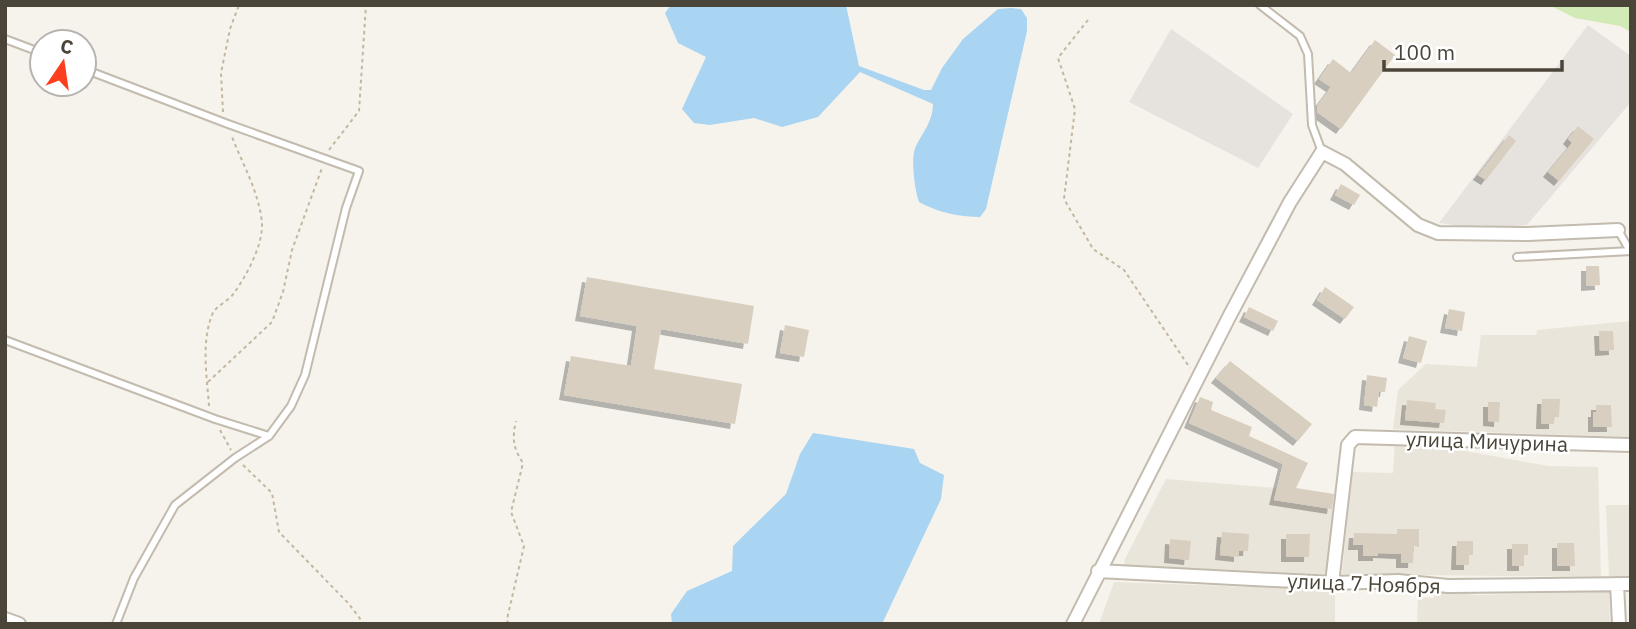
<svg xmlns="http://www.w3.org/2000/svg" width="1636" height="629" font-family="'IBM Plex Sans',sans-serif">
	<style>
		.residential { fill: #eae5da }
		.industrial { fill: #e6e2dd }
		.green { fill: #d2eab5 }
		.water { fill: #a9d4f2 }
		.building { fill: #d8cfc1; filter: url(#shadow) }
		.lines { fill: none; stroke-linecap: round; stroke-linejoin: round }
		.service-casing { stroke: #c2bbae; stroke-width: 10 }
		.minor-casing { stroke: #c2bbae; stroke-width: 16 }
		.path { stroke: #c4b79f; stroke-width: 2; stroke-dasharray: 3.5 3.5; stroke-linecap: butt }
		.service { stroke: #fff; stroke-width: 6 }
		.minor { stroke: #fff; stroke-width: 12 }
		.labels { text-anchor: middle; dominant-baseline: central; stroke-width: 5; stroke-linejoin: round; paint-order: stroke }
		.street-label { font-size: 21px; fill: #4b4439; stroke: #fff }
	</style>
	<defs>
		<filter id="shadow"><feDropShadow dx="-5" dy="5" stdDeviation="0" flood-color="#0004"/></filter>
	</defs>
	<rect width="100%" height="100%" fill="#f6f3ec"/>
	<path class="residential" d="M1631,321V437L1393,429L1398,390L1426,364L1477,367L1481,335H1536L1537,330Z
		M1395,442L1448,448L1548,466L1598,467L1601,577L1342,574L1352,472L1393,473Z
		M1166,479L1276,488L1274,500L1335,509L1326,575L1124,565L1125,559Z
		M1606,505H1631V577H1609Z
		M1114,582L1335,590V624H1099Z
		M1609,591L1610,624H1417L1418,597L1434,598V592L1480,595Z"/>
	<path class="industrial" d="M1588,25L1631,56V102L1527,225L1494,228L1480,225L1475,228L1439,223Z
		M1171,29L1293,114L1258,168L1129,102Z"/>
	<path class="green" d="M1549,5H1631V32L1620,26L1575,18Z"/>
	<path class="water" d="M671,5H846L859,66L924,90H931L942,68L963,39L998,9L1011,8L1021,9L1027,18V31L986,209L980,217C959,217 937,212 919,202C915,191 910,157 916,146C923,132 933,121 933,104L860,72L818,117L782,127L754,118L710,125L694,123L682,109L706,57L678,43L665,13Z
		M813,433L914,449L920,463L944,475L941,499L882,624H672L671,614L687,591L732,571L733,546L786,494L800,454Z"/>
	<path class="building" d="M1375,40L1395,55L1341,129L1317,112V106L1331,87L1319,79L1333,59L1351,73Z
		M1578,126L1594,139L1559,181L1548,172L1572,143L1568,139Z
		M1509,135L1516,141L1486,180L1478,175Z
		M1341,184L1360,195L1354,205L1335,195Z
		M1586,266H1599L1600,285L1586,286Z
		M587,277L754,306L748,344L661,329L654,369L742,384L735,424L564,395L571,356L631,366L637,326L580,316Z
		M1325,287L1354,307L1345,319L1317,300Z
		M1249,307L1278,321L1273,331L1244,317Z
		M1449,309L1465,312L1462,331L1445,328Z
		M785,325L809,330L804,357L780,353Z
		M1599,331H1613L1614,350L1600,351Z
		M1409,336L1427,341L1421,363L1403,358Z
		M1230,361L1312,424L1298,441L1216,378Z
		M1367,375L1387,378L1385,392H1379L1377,407L1364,405Z
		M1200,397L1213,402L1211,410L1252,427L1249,436L1308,463L1296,488L1334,494L1332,509L1274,500L1283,464L1189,423Z
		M1542,399H1560L1559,417H1554V424H1541Z
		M1407,400L1436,403L1435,409L1446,410L1444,423L1405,420Z
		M1488,402H1500L1499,422L1488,421Z
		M1596,405H1611L1612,427H1593V412H1596Z
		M1397,529H1419V547L1414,546L1413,563H1401V554L1378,553V556H1363V545H1353L1354,533L1397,534Z
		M1222,532L1249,534L1248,551H1239V557L1220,555Z
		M1286,534H1310L1309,557H1286Z
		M1170,539L1191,541L1189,560L1169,558Z
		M1457,541H1473V555H1469V565H1456Z
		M1557,543H1574L1575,566H1557Z
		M1512,544H1528V555H1524V566H1512Z"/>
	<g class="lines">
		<defs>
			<path id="service" d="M1260,5L1300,36L1308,54L1312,125L1322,152
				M5,39L42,53
				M84,69L228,124L359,171L346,208L305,375L291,406L269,436L235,458L175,505L134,578L116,624
				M1618,230L1630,251
				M1517,257L1631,251
				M5,340L215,419L269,436"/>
			<path id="minor" d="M1098,571L1332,583L1398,581L1448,586L1631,584
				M1332,583L1348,445L1355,437L1631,445
				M1617,584L1619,624
				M5,619L19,624
				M1073,624L1229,317L1290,202L1322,152L1345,164L1418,225L1438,233L1528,234L1618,230"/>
		</defs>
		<use href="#service" class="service-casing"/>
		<use href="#minor" class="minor-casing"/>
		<path class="path" d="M1088,20L1058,58L1075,109L1064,199L1093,249L1124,270L1190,368
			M223,112L221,73L230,29L239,5
			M329,150L359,111L366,5
			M208,382L272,322L283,292L292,250L322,168
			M209,406C207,377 201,343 212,315C215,306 229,301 234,293C247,275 263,245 262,223C259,192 243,165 232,137
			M220,430L231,450
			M243,465L272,493L279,532L349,604L364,624
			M508,624L507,619L524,546L511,512L523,463C513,448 512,438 516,421"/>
		<use href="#service" class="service"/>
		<use href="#minor" class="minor"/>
	</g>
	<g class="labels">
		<g class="street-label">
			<text transform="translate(1487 441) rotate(2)">улица Мичурина</text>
			<text transform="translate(1364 583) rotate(2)">улица 7 Ноября</text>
		</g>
	</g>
	<rect width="1636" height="629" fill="none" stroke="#4b4439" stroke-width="14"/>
	<g transform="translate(63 63) rotate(13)"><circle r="33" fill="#ffffff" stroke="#b7b4b0" stroke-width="2"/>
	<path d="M0-5L12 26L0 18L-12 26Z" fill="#fc3f1d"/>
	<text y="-10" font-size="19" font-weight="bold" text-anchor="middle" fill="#4b4439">С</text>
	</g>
	<path d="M1384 60v10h178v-10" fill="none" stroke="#4b4439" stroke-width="3.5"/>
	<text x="1394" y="60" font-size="21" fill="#4b4439" stroke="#ffffff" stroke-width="5" paint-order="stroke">100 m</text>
</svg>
